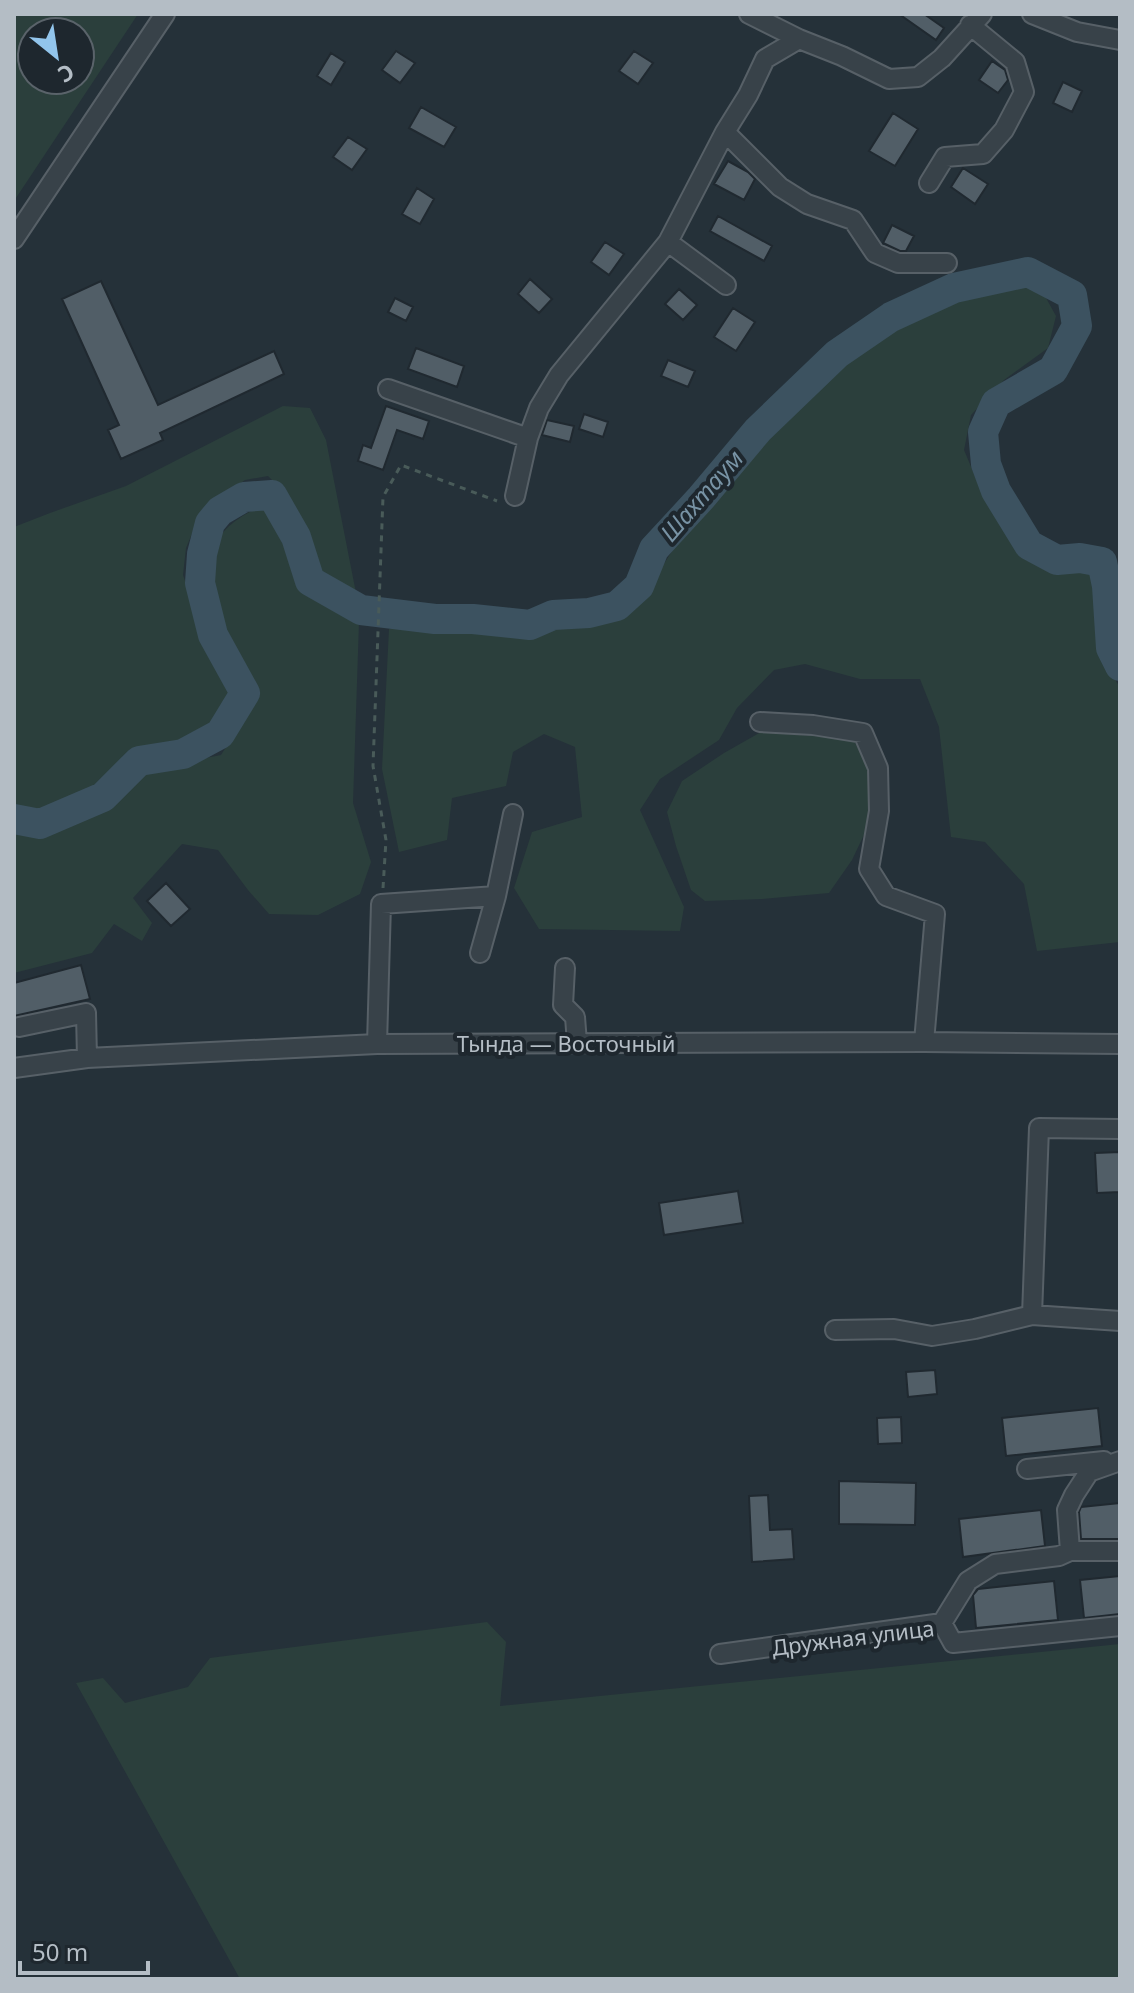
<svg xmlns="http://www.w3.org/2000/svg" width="1134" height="1993" font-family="'Noto Sans',sans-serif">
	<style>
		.green { fill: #2b3f3c; fill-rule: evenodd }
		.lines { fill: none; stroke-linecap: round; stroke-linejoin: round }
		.river { stroke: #3c5260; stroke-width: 30 }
		.building { fill: #515e67; stroke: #202930; stroke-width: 2 }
		.minor-casing { stroke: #576067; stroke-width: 22 }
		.path { stroke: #495b59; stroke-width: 3; stroke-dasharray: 6 6; stroke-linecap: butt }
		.minor { stroke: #384249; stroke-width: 18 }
		.labels { text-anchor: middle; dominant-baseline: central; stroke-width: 8; stroke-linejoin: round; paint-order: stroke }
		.street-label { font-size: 22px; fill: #b4bdc5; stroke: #1e272e }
		.water-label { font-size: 24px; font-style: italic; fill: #7893a5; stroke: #1e272e }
	</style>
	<rect width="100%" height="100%" fill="#253139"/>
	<path class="green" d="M14,14H138L14,201ZM32,32H80V80H32Z
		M1016,283L1040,287L1056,316L1048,348L1004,380L971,415L964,450L982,493L1019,548L1060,572L1092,573L1105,662L1120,688V942L1037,951L1024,884L985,842L951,837L939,727L920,679H860L805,664L774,670L737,708L719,740L660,779L640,810L684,907L680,931L539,929L514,888L532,832L582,817L575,747L544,734L513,752L506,786L452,798L447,840L399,852L382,769L389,629H451L496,635H534L624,611L648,589L681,537L730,481L808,398L878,336L956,299Z
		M283,406L310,408L326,440L357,598L314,569L300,523L284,492L268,476L245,480L201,512L186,548L183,575L193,604L216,655L232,682L228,707L208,731L184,747L161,746L136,755L98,791L61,808L33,816L14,805V527L50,513L126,486Z
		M260,507L275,519L288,536L305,589L359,622L353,803L371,862L360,894L318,915L269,914L248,890L218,850L182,844L133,898L152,923L142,941L114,924L92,953L14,973V828C42,835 85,820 108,803C124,793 136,777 153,770C168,763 203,759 221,755C229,742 253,710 252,695C251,686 241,670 238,661C226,632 206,584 212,553C217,531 241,515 260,507Z
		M761,732L853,739L871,772V820L852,860L829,893L762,899L705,901L691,890L676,846L667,812L682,781L724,753Z
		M487,1622L506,1642L500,1706L1120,1644V1979H240L76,1683L103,1678L125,1703L188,1687L210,1658Z"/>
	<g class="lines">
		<path class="river" d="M14,819L40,824L103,797L139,761L183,754L220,734L245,693L213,635L200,583L202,554L210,523L220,511L244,497L272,495L296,537L310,581L361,610L435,619H473L530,625L553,615L589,613L617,606L639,586L654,549L701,498L758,430L837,354L891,317L954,288L1028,272L1072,295L1077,326L1053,370L996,403L983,432L986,464L996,491L1029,545L1057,560L1080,558L1102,562L1107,586L1111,648L1120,666"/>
	</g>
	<path class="building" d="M899,14H924L944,28L936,40Z
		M396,51L415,63L400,83L382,70Z
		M634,51L653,63L638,84L619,71Z
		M331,53L345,62L331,85L317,76Z
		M992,61L1005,70L1008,80L998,93L979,80Z
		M1063,82L1082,91L1072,112L1053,103Z
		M421,107L456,127L444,147L409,128Z
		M893,113L918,129L895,166L869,151Z
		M348,137L367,149L352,170L333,157Z
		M728,161L748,172L755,179L744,200L714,184Z
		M963,168L988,184L975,204L951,187Z
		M417,188L434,199L420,224L402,214Z
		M718,216L772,246L764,261L710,231Z
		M892,225L914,236L906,251H900L883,243Z
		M605,242L624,254L609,275L591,262Z
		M530,279L552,299L539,313L518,294Z
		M101,281L158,405L274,351L284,374L160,433L163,440L121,459L108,430L119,425L62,299Z
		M679,289L697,305L683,320L665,304Z
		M395,298L413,307L406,321L388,312Z
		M733,308L755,322L736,351L714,337Z
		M416,348L464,366L457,387L408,369Z
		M668,360L695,371L688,387L661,376Z
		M386,406L429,421L423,439L397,430L383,470L358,461L363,445L371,448Z
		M584,414L608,422L603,437L579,429Z
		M547,420L574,426L570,442L542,435Z
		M166,883L190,909L171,926L147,901Z
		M81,965L90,999L14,1016V983Z
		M1120,1152V1192L1097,1193L1095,1153Z
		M738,1191L743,1223L664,1235L659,1203Z
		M935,1370L937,1394L908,1397L906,1372Z
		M1098,1408L1102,1446L1006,1456L1002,1418Z
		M901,1417L902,1443L878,1444L877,1418Z
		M839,1481L916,1483L915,1525L839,1524Z
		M768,1495L770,1530L792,1529L794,1559L752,1562L749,1496Z
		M1120,1503V1539H1081L1079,1512L1081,1507Z
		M1041,1510L1045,1546L963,1557L959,1519Z
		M1120,1576V1614L1084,1618L1080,1580Z
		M1054,1581L1058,1620L976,1628L973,1595L978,1589Z"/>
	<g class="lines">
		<defs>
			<path id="minor" d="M749,14L799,39
				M1032,14L1077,32L1120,40
				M929,183L945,157L983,154L1004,130L1024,92L1015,62L970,25
				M14,239L165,14
				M668,242L726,285
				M947,263H898L875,253L853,220L807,204L780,187L725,132L748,95L765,59L799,39L842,56L889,79L918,77L942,58L982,14
				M388,389L528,438L539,408L559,375L668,242L725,132
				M515,496L528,438
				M760,722L813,725L863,733L878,768L879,811L869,869L886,896L935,914L924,1042
				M496,896L513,814
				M565,968L563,1005L575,1017L577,1043
				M19,1027L86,1013L87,1058
				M377,1044L381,904L496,896L480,953
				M14,1068L87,1058L377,1044L924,1042L1120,1044
				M1120,1129L1039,1128L1032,1315L1120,1321
				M835,1330L894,1329L932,1336L975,1329L1032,1315
				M1027,1469L1104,1461
				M1070,1551H1120
				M942,1623L968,1581L995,1564L1059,1556L1070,1551L1067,1510L1074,1495L1089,1472L1120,1461
				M720,1654L942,1623L953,1643L1120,1626"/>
		</defs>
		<use href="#minor" class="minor-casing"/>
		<path class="path" d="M383,888L386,840L373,766L383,497L401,465L497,501"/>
		<use href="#minor" class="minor"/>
	</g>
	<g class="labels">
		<g class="street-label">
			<text x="566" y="1043">Тында — Восточный</text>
			<text transform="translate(853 1637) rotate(-7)">Дружная улица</text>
		</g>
		<g class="water-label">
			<text transform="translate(701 495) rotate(-49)">Шахтаум</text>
		</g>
	</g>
	<rect width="1134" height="1993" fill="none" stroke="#b4bdc5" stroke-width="32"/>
	<g transform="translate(56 56) rotate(150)"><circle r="38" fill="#1e272e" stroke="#5a636a" stroke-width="2"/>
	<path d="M0-6L14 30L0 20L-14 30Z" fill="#92c5ec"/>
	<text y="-12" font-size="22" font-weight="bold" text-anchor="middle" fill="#b4bdc5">С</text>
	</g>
	<path d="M20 1961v12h128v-12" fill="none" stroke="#b4bdc5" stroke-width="4"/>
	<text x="32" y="1961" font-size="24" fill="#b4bdc5" stroke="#1e272e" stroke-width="6" paint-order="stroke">50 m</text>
</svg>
